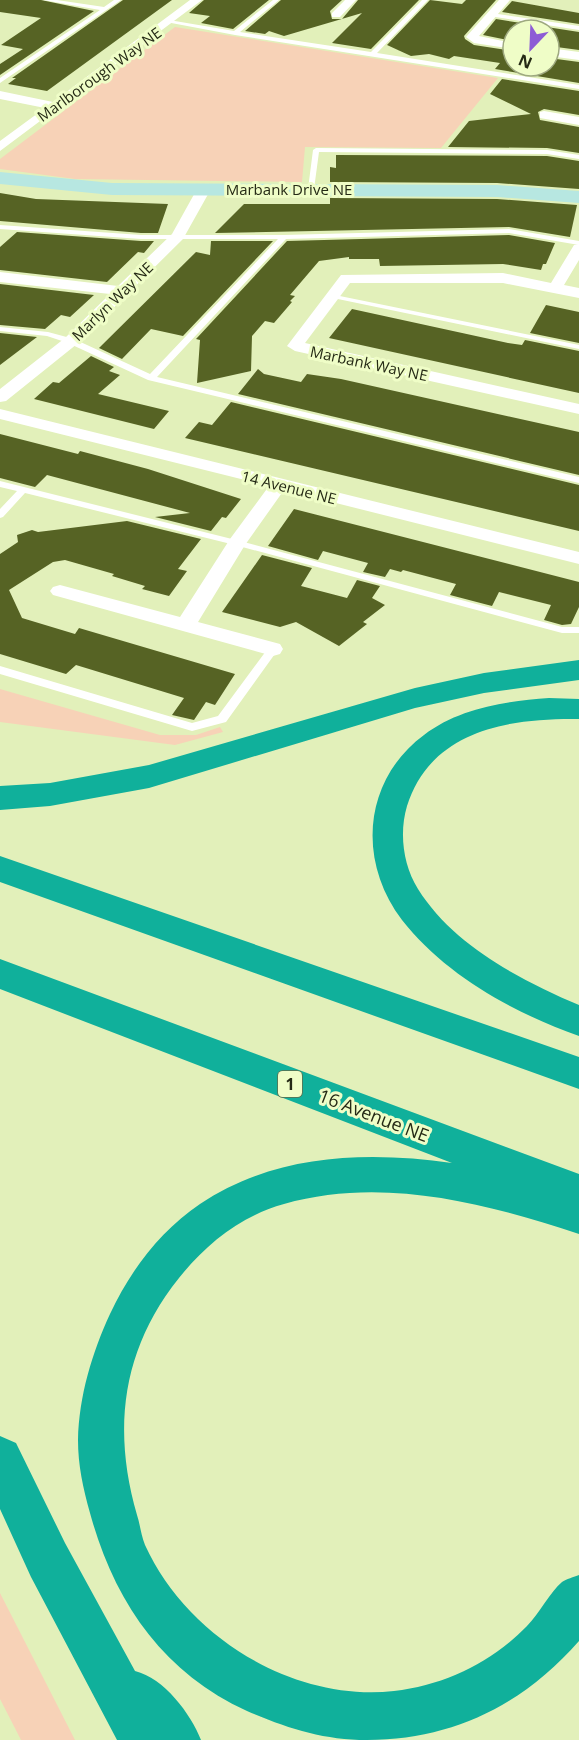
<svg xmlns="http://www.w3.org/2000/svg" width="579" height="1740" font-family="'Open Sans',sans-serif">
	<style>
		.green { fill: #f7d2b7 }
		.building { fill: #566324 }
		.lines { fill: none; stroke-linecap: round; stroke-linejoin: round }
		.lane { fill: #fff; fill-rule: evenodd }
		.street { fill: #fff; fill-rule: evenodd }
		.secondary { fill: #b7e7e1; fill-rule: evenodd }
		.highway { fill: #10b09b; fill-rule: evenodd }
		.labels { text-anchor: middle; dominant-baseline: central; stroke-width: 6; stroke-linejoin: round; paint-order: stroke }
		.far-street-label { font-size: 15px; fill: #252a15; stroke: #effdc7 }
		.shield { fill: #effdc7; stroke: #62694a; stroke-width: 1.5 }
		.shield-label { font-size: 16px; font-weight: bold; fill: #252a15 }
		.street-label { font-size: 18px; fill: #252a15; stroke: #effdc7 }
	</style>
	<rect width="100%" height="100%" fill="#e2f0ba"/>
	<path class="green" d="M175,27L498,78L441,148L305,147L302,182L75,179L0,169V159Z
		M0,689L160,735H196L220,727L223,732L175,745L0,722Z
		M0,1593L75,1740H21L0,1699Z"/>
	<path class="building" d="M0,0H41L94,11L0,75V64L23,49L1,45L41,18L0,12Z
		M123,0H172L47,91L8,84L16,78H12Z
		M204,0H269L233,29L201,23L210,16L189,13Z
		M281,0H342L330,11L332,19H342L358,0H419L371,49L332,43L362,13L284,36L269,31L265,34L245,31Z
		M430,0L462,4L466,0H496L464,36L465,39L474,45L513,51V66H549V58L579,62V83L495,69L500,63L454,56L449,59L429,54L411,56L387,45Z
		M512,1L579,13V24L502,12Z
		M496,19L579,32V50L549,46V30H513V41L483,35Z
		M502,79L579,91V115L544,109L538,112L540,120L579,127V153L547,148L448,147L469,121L531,114L490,94Z
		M336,155L547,156L579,161V189L497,183L330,182V167L336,168Z
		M0,193L36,199L168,204L158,233H141L0,221Z
		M330,198L497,199L577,205L570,237L509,227L215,233L244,204H330Z
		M17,232L141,241H154L144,253L138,252L107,282L0,270V247Z
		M509,235L555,243L546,264H543L541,270L503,264L380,266L379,259H349V257L319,261L290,295L295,296L290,301L292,302L274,323L265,321L252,336L251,371L197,383L200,340L196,339L287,241Z
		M211,241H273L183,336L151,329L122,359L99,348L196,252L210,255Z
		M0,284L94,295L70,317L61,315L45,329L0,325Z
		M546,305L579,312V343L530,333Z
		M352,309L508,343L522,345L525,340L579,351V393L329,338Z
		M0,333L37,337L0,365Z
		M91,356L114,367L109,371L120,375L98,394L169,411L154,429L34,399L53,382L59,383Z
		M258,369L264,374L301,382L307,374L341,379L579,432V475L238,394Z
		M231,402L579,485V531L185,438L199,422L212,425Z
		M0,434L78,454L80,451L148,469L241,499L226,518L222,517L211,531L155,517L190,513L47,475L35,487L0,478Z
		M294,509L579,582V607L571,624L562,625L544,620L551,605L499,592L492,606L450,595L456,584L403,570L401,572L390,569L385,577L363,572L368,563L323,551L318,560L268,546Z
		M127,521L201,539L178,569L187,571L169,596L142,589L145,586L112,576L114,574L65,560L53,562L9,590L22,618L75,634L79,628L235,674L215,705L206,702L194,720L172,715L184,698L76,665L66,674L0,654V554L18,542L17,535L32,530L38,532Z
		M262,555L312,568L301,586L347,598L357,580L380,586L372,598L385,605L363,622L367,624L339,646L296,622L280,627L222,612Z"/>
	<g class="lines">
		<path class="lane" d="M43,0H57L104,7L114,0H121L0,83V78L100,10Z
			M273,0H279L240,32L371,52L422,0H428L377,53L579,85V89L235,35L166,22L169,20L234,31Z
			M491,13L579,26V30L489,16Z
			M316,148L547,150L579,155V159L547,154L319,152L314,189L311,191L308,189L313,150Z
			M0,225L141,235H284L509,229L579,241V245L509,233L286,239L157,377L579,477V483L148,380L68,343L47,336L0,331V327L48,332L74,339L150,374L278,239H141L0,229Z
			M330,294L579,345V349L333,298L329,296Z
			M0,481L240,541L562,627H579V633H562L235,545L25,493L3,517L0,518V509L17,491L0,487Z
			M273,646L278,649L277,651L226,722L192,731L0,674V666L192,723L218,716L269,647Z"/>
		<path class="street" d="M190,0H202L0,151V141L45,108L0,99V91L53,102Z
			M345,0H356L340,17H332V13Z
			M499,0H510L479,36L513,43V49L474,43L466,37Z
			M549,48L579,52V60L549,56Z
			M544,111L579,117V125L540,118V112Z
			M204,185L211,189L183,239L77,344L6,401L0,402V389L65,338L110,294L0,282V272L118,286L172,234L197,189Z
			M579,244V260L564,285L579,288V298L503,283H350L305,343L579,404V414L295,351L287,346L341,275L503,273L551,283L574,245Z
			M0,409L579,552V564L284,490L245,545L198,622L280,644L283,649L280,654L273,656L53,595L50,591L53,587L60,585L180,617L230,539L269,486L0,419Z"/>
		<path class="secondary" d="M0,172L112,183L497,185L579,191V203L497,197L112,195L0,184Z"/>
		<path class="highway" d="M579,660V680L484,693L415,708L149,788L50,806L0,810V786L50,783L149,765L415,688L484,673Z
			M549,698L579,699V719C509,718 431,730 407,806C399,833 403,865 418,889C453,945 520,980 579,1005V1036C514,1013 445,975 402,920C357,861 363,780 424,735C459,708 507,701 549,698Z
			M0,856L579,1057V1089L0,882Z
			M0,959L579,1174V1234C485,1203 382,1176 284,1204C241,1216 206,1244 179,1278C122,1349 112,1429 137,1515C140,1524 141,1535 145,1545C187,1637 293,1702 394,1691C445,1685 491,1663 527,1626C539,1614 550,1592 562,1582C566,1579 574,1577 579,1575V1641C523,1705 452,1740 367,1740C323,1740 287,1728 247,1711C162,1672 114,1601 90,1513C83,1488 78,1465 78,1440C79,1396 92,1353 110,1314C130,1271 160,1231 200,1204C274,1154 366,1151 452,1163L0,989Z
			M0,1436L16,1443L65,1543L135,1671C164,1678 191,1714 201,1740H117L31,1577L0,1509Z"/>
	</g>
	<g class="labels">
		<g class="far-street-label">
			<text transform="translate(99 74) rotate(-36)">Marlborough Way NE</text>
			<text x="289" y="189">Marbank Drive NE</text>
			<text transform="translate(112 301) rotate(-44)">Marlyn Way NE</text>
			<text transform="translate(369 363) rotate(12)">Marbank Way NE</text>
			<text transform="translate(289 487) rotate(14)">14 Avenue NE</text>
		</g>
		<rect class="shield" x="278" y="1071" width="24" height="26" rx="4.5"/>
		<g class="shield-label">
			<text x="290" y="1084">1</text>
		</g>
		<g class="street-label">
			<text transform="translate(374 1115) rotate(21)">16 Avenue NE</text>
		</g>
	</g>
	<g transform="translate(531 48) rotate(203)"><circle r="28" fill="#effdc7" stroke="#9ea980" stroke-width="1.5"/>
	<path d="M0-4.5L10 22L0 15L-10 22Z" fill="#8d5cd5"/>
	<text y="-9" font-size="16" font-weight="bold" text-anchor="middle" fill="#252a15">N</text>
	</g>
</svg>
